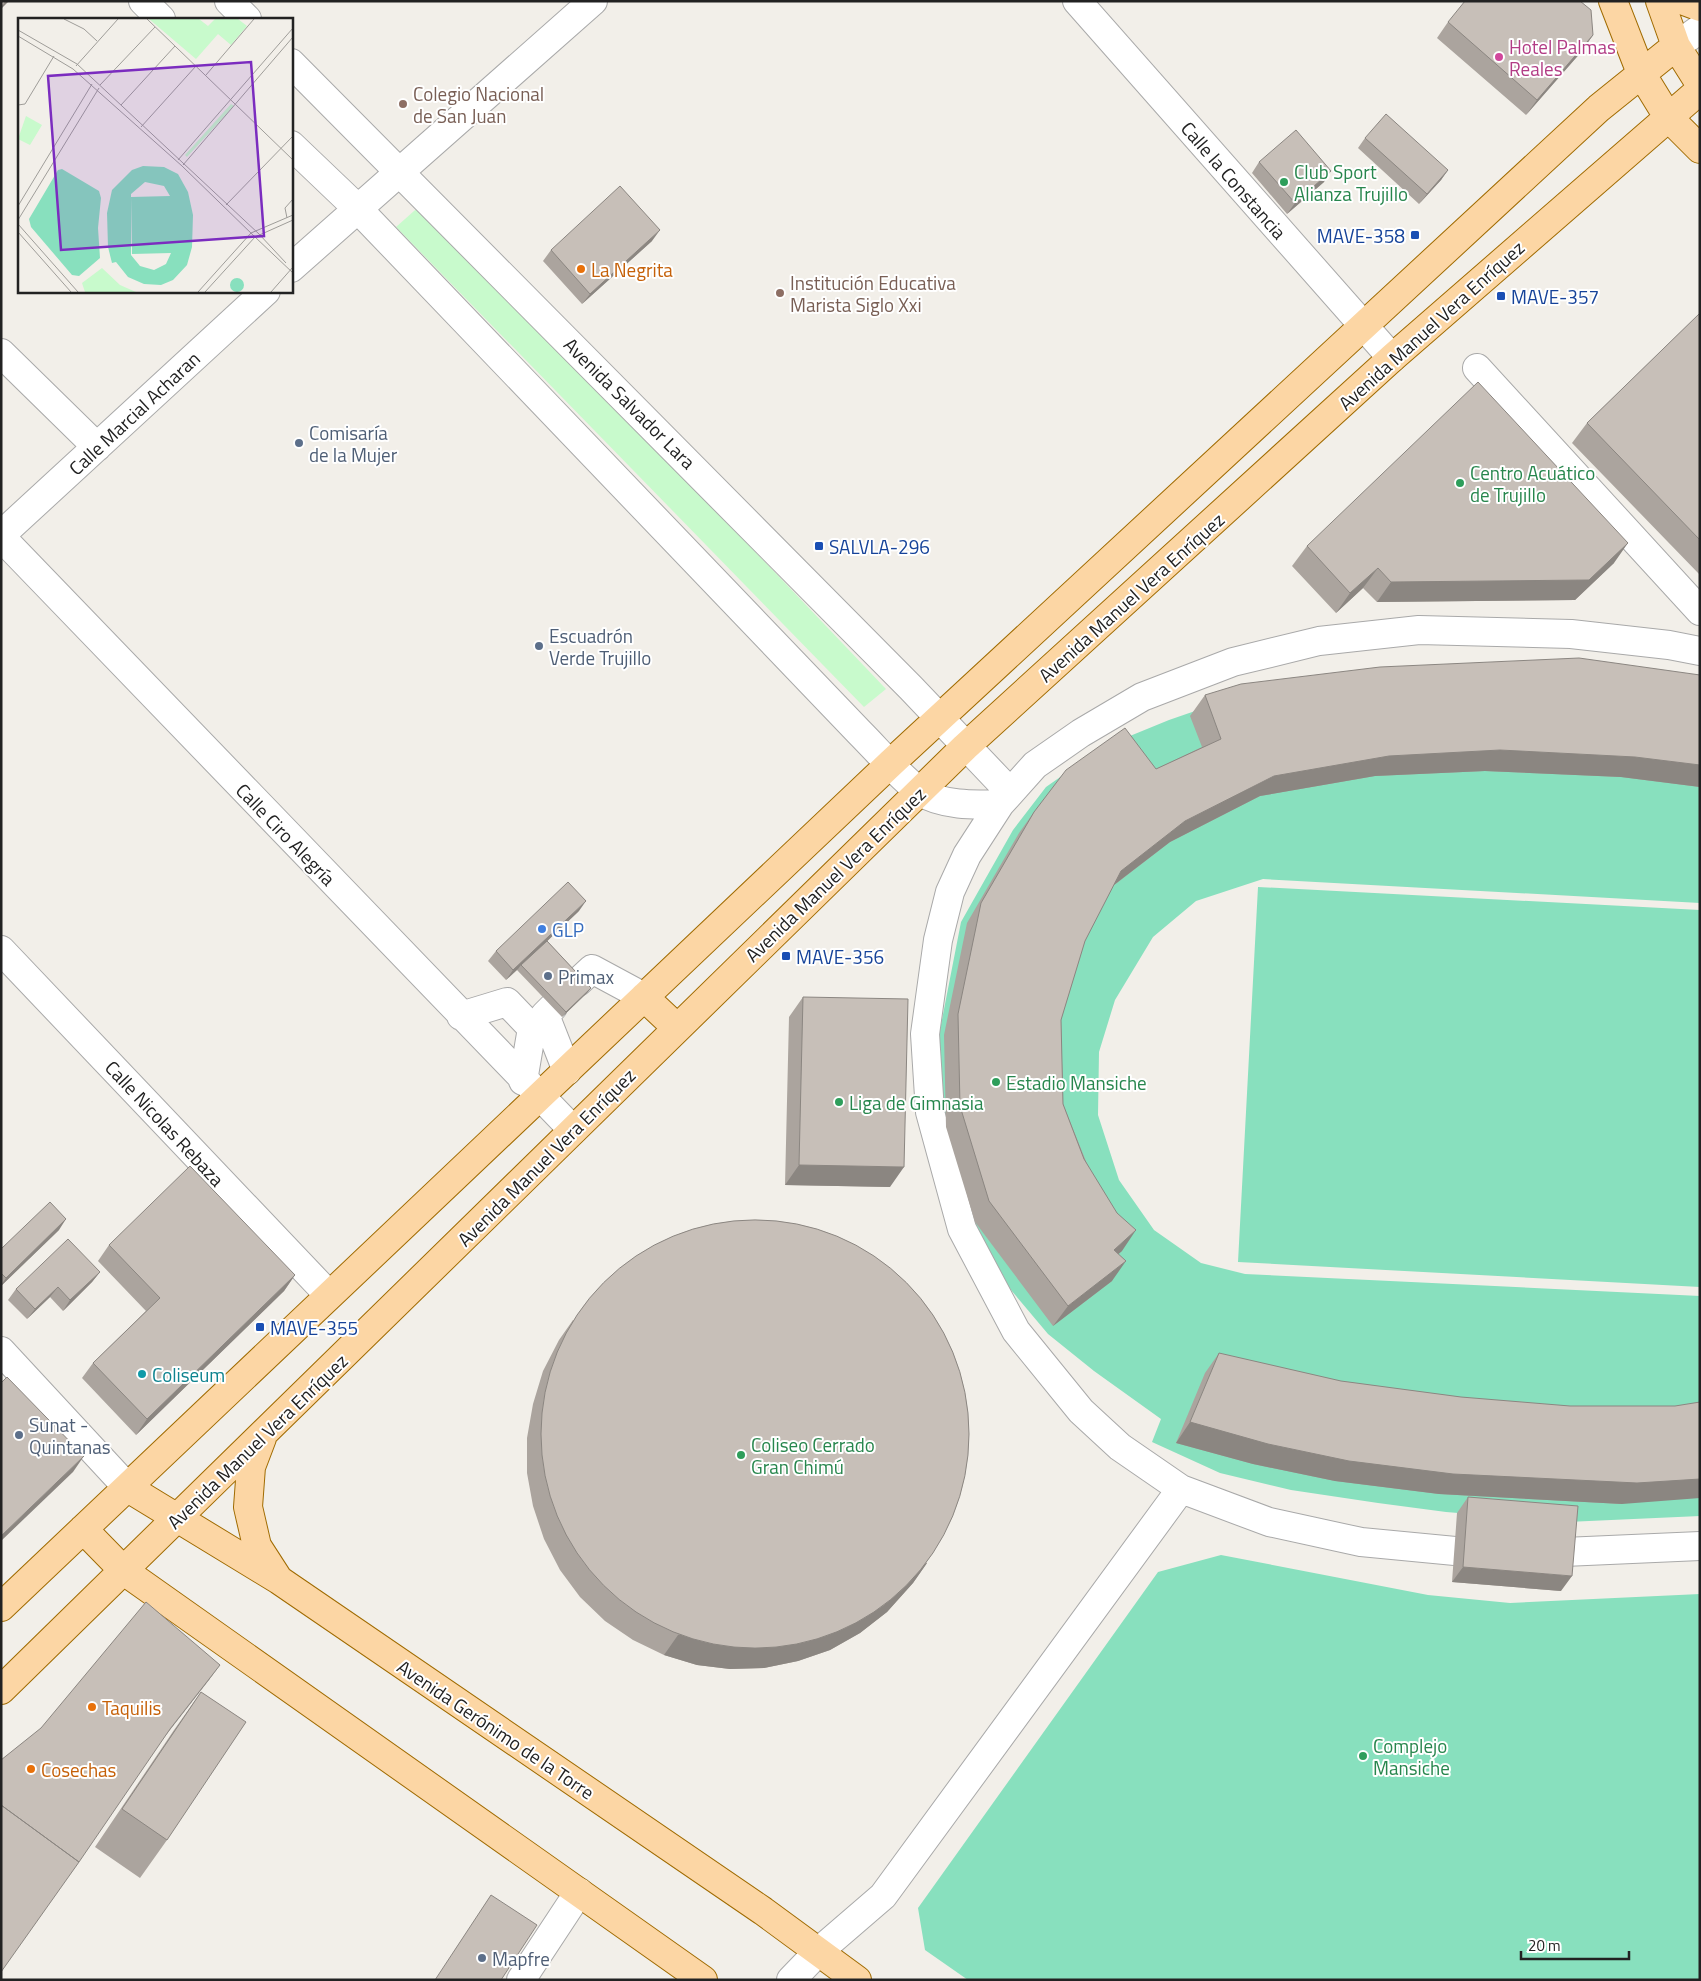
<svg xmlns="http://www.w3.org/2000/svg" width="1701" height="1981" font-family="'Titillium Web',sans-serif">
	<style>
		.park { fill: #c8facc }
		.pitch { fill: #88e0be }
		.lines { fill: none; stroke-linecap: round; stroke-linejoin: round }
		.minor-casing { stroke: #a9a9a9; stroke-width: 30 }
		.major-casing { stroke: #a06b00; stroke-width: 30 }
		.minor { stroke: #fff; stroke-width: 28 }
		.major { stroke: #fcd6a4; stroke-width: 28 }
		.wall { fill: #aba49e }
		.shaded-wall { fill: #8b8681 }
		.building { fill: #c7bfb8; stroke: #8b8681 }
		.hotel-dot { fill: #d1479c; stroke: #fff; stroke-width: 2 }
		.education-dot { fill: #8d6e63; stroke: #fff; stroke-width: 2 }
		.leisure-dot { fill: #2e9e5b; stroke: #fff; stroke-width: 2 }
		.transit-dot { fill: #1a4fb4; stroke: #fff; stroke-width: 2 }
		.food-dot { fill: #e8710a; stroke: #fff; stroke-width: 2 }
		.service-dot { fill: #5c6f8a; stroke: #fff; stroke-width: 2 }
		.shop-dot { fill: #3f7fe0; stroke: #fff; stroke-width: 2 }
		.culture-dot { fill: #0f9aa8; stroke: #fff; stroke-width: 2 }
		.labels { text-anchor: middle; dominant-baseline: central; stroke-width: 4; stroke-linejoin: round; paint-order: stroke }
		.hotel-label { font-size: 19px; fill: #b23c85; stroke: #fff; text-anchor: start }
		.education-label { font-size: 19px; fill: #785e54; stroke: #fff; text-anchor: start }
		.leisure-label { font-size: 19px; fill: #27864d; stroke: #fff; text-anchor: start }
		.street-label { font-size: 19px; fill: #222; stroke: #fff }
		.transit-label { font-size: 19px; fill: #164399; stroke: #fff; text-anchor: start }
		.food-label { font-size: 19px; fill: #c56008; stroke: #fff; text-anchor: start }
		.service-label { font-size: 19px; fill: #4e5e75; stroke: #fff; text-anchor: start }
		.shop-label { font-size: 19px; fill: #366cbe; stroke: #fff; text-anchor: start }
		.culture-label { font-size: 19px; fill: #0d838f; stroke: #fff; text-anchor: start }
		.inset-road { fill: none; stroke: #9f9d99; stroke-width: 1 }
		.view { fill: #7b2cbf; fill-opacity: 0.15; stroke: #7b2cbf; stroke-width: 2.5 }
		.inset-edge { fill: none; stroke: #222; stroke-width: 2.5 }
	</style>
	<rect width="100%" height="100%" fill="#f2efe9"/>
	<path class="park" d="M423,203L886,689L864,707L396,227Z"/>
	<path class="pitch" d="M1700,692V903L1263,879L1196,901L1153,937L1115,1000L1099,1052L1098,1115L1119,1180L1154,1230L1201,1263L1245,1274L1700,1296V1516L1567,1522L1446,1512L1378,1503L1291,1490L1220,1473L1152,1442L1161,1419L1094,1371L1048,1334L1011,1290L968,1229L940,1127L939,1035L961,922L1013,830L1046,787L1103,747L1169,720L1224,701Z
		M1258,887L1700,910V1287L1238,1262Z
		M1221,1555L1428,1595L1510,1603L1700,1594V1980H968L925,1950L918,1908L1158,1572Z"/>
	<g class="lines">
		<defs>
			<path id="minor" d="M143,1L161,19
				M229,1L247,19
				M1077,1L1392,358
				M1676,46L1700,29
				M291,63L911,688L1010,792
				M291,145L357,208L860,733C877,750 900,777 919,791C942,806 974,805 1000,804
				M291,268L593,1
				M1,353L97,447
				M1477,368L1700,611
				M1,535L266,291
				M1,537L573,1130
				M1,950L329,1295
				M578,982L592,969L644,997
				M553,1007L545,1015L567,1071
				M461,1016L507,1002L532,1028L523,1081
				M1,1351L128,1488
				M1455,1551L1361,1542L1269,1522L1181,1489L1120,1447L1081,1411L1016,1331L962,1229L930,1112L925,1034L938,940L950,892L967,855L1000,804L1035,765L1081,733L1142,697L1233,662L1319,641L1419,630L1571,634L1669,645L1700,651
				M1564,1552L1700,1546
				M521,1980L579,1892
				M791,1980L818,1952L883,1896L1181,1489"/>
			<path id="major" d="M1613,1L1641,73L1668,117L1700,149
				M1660,1L1676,46L1700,84
				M1684,1L1700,7
				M644,997L677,1028
				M262,1438L251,1467L248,1507L257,1546L277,1577
				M128,1488L279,1580L763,1911L857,1980
				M83,1529L124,1571L703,1980
				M1,1607L891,763L1599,108L1676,46
				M1,1690L965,747L1392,358L1700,90"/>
		</defs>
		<use href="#minor" class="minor-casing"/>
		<use href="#major" class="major-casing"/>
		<use href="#minor" class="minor"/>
		<use href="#major" class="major"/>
	</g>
	<path class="wall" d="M1448,22L1593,35L1582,51L1526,115L1437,38Z
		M1365,138L1448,170L1441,180L1419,204L1358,148Z
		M1259,162L1324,182L1287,214L1252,173Z
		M652,241L582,304L543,261L551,250Z
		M1700,313V575L1572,443L1587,423Z
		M1307,546L1614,563L1575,600L1377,602L1363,588L1336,613L1292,566Z
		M1700,675V787L1621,777L1485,771L1375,776L1260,796L1170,842L1113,886L1085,941L1061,1020L1063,1104L1122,1251L1118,1254L1112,1281L1053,1326L975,1222L946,1127L944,1035L967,923L1019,833L1034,812L1156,769L1202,747L1190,716L1205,695Z
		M579,911L547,941L591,988L587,993L562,1017L517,970L518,969L506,980L488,961L496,951Z
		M803,997L890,1187L785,1185L789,1017Z
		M59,1230L1,1286V1249Z
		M109,1245L295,1275L284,1291L136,1435L82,1378L93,1363L146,1311L98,1261Z
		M100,1272L92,1282L63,1311L50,1297L27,1319L8,1300L16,1289Z
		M573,1320L927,1563L913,1583L887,1612L860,1633L830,1650L798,1661L764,1668L730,1669L697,1665L664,1655L633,1640L605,1621L580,1597L560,1570L544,1539L533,1506L527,1473V1438L533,1404L543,1371L559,1340Z
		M1219,1353L1622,1504L1439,1494L1335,1481L1253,1464L1176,1443L1205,1373Z
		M1468,1497L1561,1591L1452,1582L1457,1513Z
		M201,1692L167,1840L140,1878L95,1847L174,1730Z"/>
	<path class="shaded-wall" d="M6,1H9L1,9V7Z
		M1593,35L1582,51L1526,115L1537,100Z
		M1448,170L1441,180L1419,204L1427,194Z
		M1331,171L1324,182L1287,214L1295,203Z
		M660,230L652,241L582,304L590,294Z
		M1628,543L1614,563L1575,600L1377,602L1391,582Z
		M1378,568L1363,588L1336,613L1350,593Z
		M1500,750L1635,757L1700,765V787L1621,777L1485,771L1375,776L1260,796L1170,842L1106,891L1121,871L1185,821L1274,776L1389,756Z
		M586,901L579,911L522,965H521L518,969L506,980L513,970Z
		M591,988L587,993L562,1017L566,1012Z
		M799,1165L904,1167L890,1187L785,1185Z
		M66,1219L59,1230L1,1286V1285L6,1278Z
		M1136,1230L1122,1251L1100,1270L1114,1250Z
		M1126,1261L1112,1281L1053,1326L1068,1306Z
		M100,1272L92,1282L63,1311L70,1300Z
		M295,1275L284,1291L136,1435L147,1419Z
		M58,1287L50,1297L27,1319L35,1309Z
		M1190,1422L1700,1479V1498L1622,1504L1439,1494L1335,1481L1253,1464L1176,1443Z
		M84,1456L73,1472L1,1541V1536Z
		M927,1563L913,1583L887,1612L860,1633L830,1650L798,1661L764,1668L730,1669L697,1665L664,1655L678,1635Z
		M1463,1567L1572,1576L1561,1591L1452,1582Z
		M220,1665L209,1680L159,1744L170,1729Z"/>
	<path class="building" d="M1,1H6L1,7Z
		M1465,1H1580L1591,10L1593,35L1537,100L1448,22Z
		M1386,114L1448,170L1427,194L1365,138Z
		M1296,130L1331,171L1295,203L1259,162Z
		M620,186L660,230L590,294L551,250Z
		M1700,313V540L1587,423Z
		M1478,382L1628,543L1589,580L1391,582L1378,568L1350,593L1307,546Z
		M1579,658L1700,675V765L1635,757L1500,750L1389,756L1274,776L1185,821L1121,871L1085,941L1061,1020L1063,1104L1084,1159L1117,1213L1136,1230L1114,1250L1126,1261L1068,1306L989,1201L960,1106L958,1014L981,903L1034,812L1066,770L1125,728L1156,769L1221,739L1205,695L1241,684L1380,667Z
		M568,882L586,901L513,970L496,951Z
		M547,941L591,988L566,1012L521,965Z
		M803,997L908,999L904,1167L799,1165Z
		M190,1166L295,1275L147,1419L93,1363L160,1298L109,1245Z
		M50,1202L66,1219L6,1278L1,1273V1249Z
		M541 1434a214 214 0 1 1 428 0a214 214 0 1 1-428 0Z
		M68,1239L100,1272L70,1300L58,1287L35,1309L16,1289Z
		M1219,1353L1341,1381L1461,1397L1570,1406H1675L1700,1402V1479L1637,1483L1453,1474L1349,1461L1268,1444L1190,1422Z
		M7,1377L84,1456L1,1536V1383Z
		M1468,1497L1578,1506L1572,1576L1463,1567Z
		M146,1602L220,1665L170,1729L79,1862L1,1805V1760L41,1728Z
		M201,1692L246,1722L167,1840L122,1809Z
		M1,1805L79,1862L1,1972Z
		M491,1895L537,1925L501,1980H435Z"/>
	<circle class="hotel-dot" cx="1499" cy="57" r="5"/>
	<g class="education-dot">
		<circle cx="403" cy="104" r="5"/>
		<circle cx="780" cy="293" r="5"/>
	</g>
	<g class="leisure-dot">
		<circle cx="1284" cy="182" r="5"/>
		<circle cx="1460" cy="483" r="5"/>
		<circle cx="996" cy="1082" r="5"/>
		<circle cx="839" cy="1102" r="5"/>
		<circle cx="741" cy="1455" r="5"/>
		<circle cx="1363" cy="1756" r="5"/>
	</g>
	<g class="transit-dot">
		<rect x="1410" y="230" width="10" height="10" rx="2.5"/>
		<rect x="1496" y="291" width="10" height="10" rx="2.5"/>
		<rect x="814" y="541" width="10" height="10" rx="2.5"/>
		<rect x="781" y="951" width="10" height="10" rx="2.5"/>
		<rect x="255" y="1322" width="10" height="10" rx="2.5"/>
	</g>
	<g class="food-dot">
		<circle cx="581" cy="269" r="5"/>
		<circle cx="92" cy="1707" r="5"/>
		<circle cx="31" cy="1769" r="5"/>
	</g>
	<g class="service-dot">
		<circle cx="299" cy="443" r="5"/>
		<circle cx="539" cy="646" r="5"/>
		<circle cx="548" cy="976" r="5"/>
		<circle cx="19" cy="1435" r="5"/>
		<circle cx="482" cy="1958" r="5"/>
	</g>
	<circle class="shop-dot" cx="542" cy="929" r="5"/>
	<circle class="culture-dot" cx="142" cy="1374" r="5"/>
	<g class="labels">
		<g class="hotel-label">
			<text x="1509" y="46">Hotel Palmas<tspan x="1509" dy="22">Reales</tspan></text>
		</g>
		<g class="education-label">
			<text x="413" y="93">Colegio Nacional<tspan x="413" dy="22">de San Juan</tspan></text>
			<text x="790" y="282">Institución Educativa<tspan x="790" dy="22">Marista Siglo Xxi</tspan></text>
		</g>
		<g class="leisure-label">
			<text x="1294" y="171">Club Sport<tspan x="1294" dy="22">Alianza Trujillo</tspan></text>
			<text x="1470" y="472">Centro Acuático<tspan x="1470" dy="22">de Trujillo</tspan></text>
			<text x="1006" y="1082">Estadio Mansiche</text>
			<text x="849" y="1102">Liga de Gimnasia</text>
			<text x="751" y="1444">Coliseo Cerrado<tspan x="751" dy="22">Gran Chimú</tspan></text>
			<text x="1373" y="1745">Complejo<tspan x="1373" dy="22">Mansiche</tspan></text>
		</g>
		<g class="street-label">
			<text transform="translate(1234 180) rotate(49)">Calle la Constancia</text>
			<text transform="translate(1431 325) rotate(-42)">Avenida Manuel Vera Enríquez</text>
			<text transform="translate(630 403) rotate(45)">Avenida Salvador Lara</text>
			<text transform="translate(134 413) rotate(-43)">Calle Marcial Acharan</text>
			<text transform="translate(1131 597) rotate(-42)">Avenida Manuel Vera Enríquez</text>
			<text transform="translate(286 834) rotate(46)">Calle Ciro Alegría</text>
			<text transform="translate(835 874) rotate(-44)">Avenida Manuel Vera Enríquez</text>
			<text transform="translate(165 1123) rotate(47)">Calle Nicolas Rebaza</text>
			<text transform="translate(546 1157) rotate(-45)">Avenida Manuel Vera Enríquez</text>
			<text transform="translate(257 1441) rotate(-44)">Avenida Manuel Vera Enríquez</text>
			<text transform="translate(496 1729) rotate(34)">Avenida Gerónimo de la Torre</text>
		</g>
		<g class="transit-label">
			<text x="1405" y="235" text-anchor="end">MAVE-358</text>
			<text x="1511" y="296">MAVE-357</text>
			<text x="829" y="546">SALVLA-296</text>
			<text x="796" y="956">MAVE-356</text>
			<text x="270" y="1327">MAVE-355</text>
		</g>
		<g class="food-label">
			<text x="591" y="269">La Negrita</text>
			<text x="102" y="1707">Taquilis</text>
			<text x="41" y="1769">Cosechas</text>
		</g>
		<g class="service-label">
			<text x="309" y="432">Comisaría<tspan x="309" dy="22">de la Mujer</tspan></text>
			<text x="549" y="635">Escuadrón<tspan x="549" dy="22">Verde Trujillo</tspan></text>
			<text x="558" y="976">Primax</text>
			<text x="29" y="1424">Sunat -<tspan x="29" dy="22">Quintanas</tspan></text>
			<text x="492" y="1958">Mapfre</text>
		</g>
		<g class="shop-label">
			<text x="552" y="929">GLP</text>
		</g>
		<g class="culture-label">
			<text x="152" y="1374">Coliseum</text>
		</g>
	</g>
	<g transform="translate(18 18)">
		<rect width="275" height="275" fill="#f2efe9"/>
		<path d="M131,1H181L190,8L197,1H220L229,8L213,27L200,16L178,41ZM213,86L216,88L169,139L167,137ZM8,98L24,107L12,127L0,121ZM84,250L102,267L118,274H67L64,265Z" fill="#c8facc"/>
		<path d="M125,148L146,149L160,156L170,174L175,197L174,229L169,247L155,262L143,267L126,266L110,259L98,244L94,245L90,229L89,195L94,172L114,152ZM127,164L146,168L152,178L113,179L114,236L153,235L148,246L136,252L122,248L113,237V176ZM44,151L81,173L83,180L80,210L82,240L61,258L54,257L13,209L11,201L40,152ZM212 267a7 7 0 1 1 14 0a7 7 0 1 1-14 0Z" fill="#88e0be" fill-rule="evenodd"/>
		<path class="inset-road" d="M46,1L66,11L79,23M129,1L275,142M0,12L59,46L241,216M0,18L55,51L164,148L237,219M58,48L100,1M188,57L236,1M82,67L137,9M0,87L7,86L36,38M103,87L157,28M123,109L178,48M160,142L275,10M165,147L275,19M208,187L275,118M0,188L74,66M269,200L267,190L275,181M0,202L81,70M0,206L60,274M0,214L53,274M241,216L268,245M237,219L275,255M180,274L233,215L275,197M187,274L237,219L275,202M253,274L275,249"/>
		<path class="view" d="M233,44L246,218L43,232L30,58Z"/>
		<rect width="275" height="275" class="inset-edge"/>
	</g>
	<rect width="1701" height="1981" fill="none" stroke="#222222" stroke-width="5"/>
	<path d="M1521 1951v8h108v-8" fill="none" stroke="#222222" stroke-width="2.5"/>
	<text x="1528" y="1951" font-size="15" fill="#222222" stroke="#ffffff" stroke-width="4" paint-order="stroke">20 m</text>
</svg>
